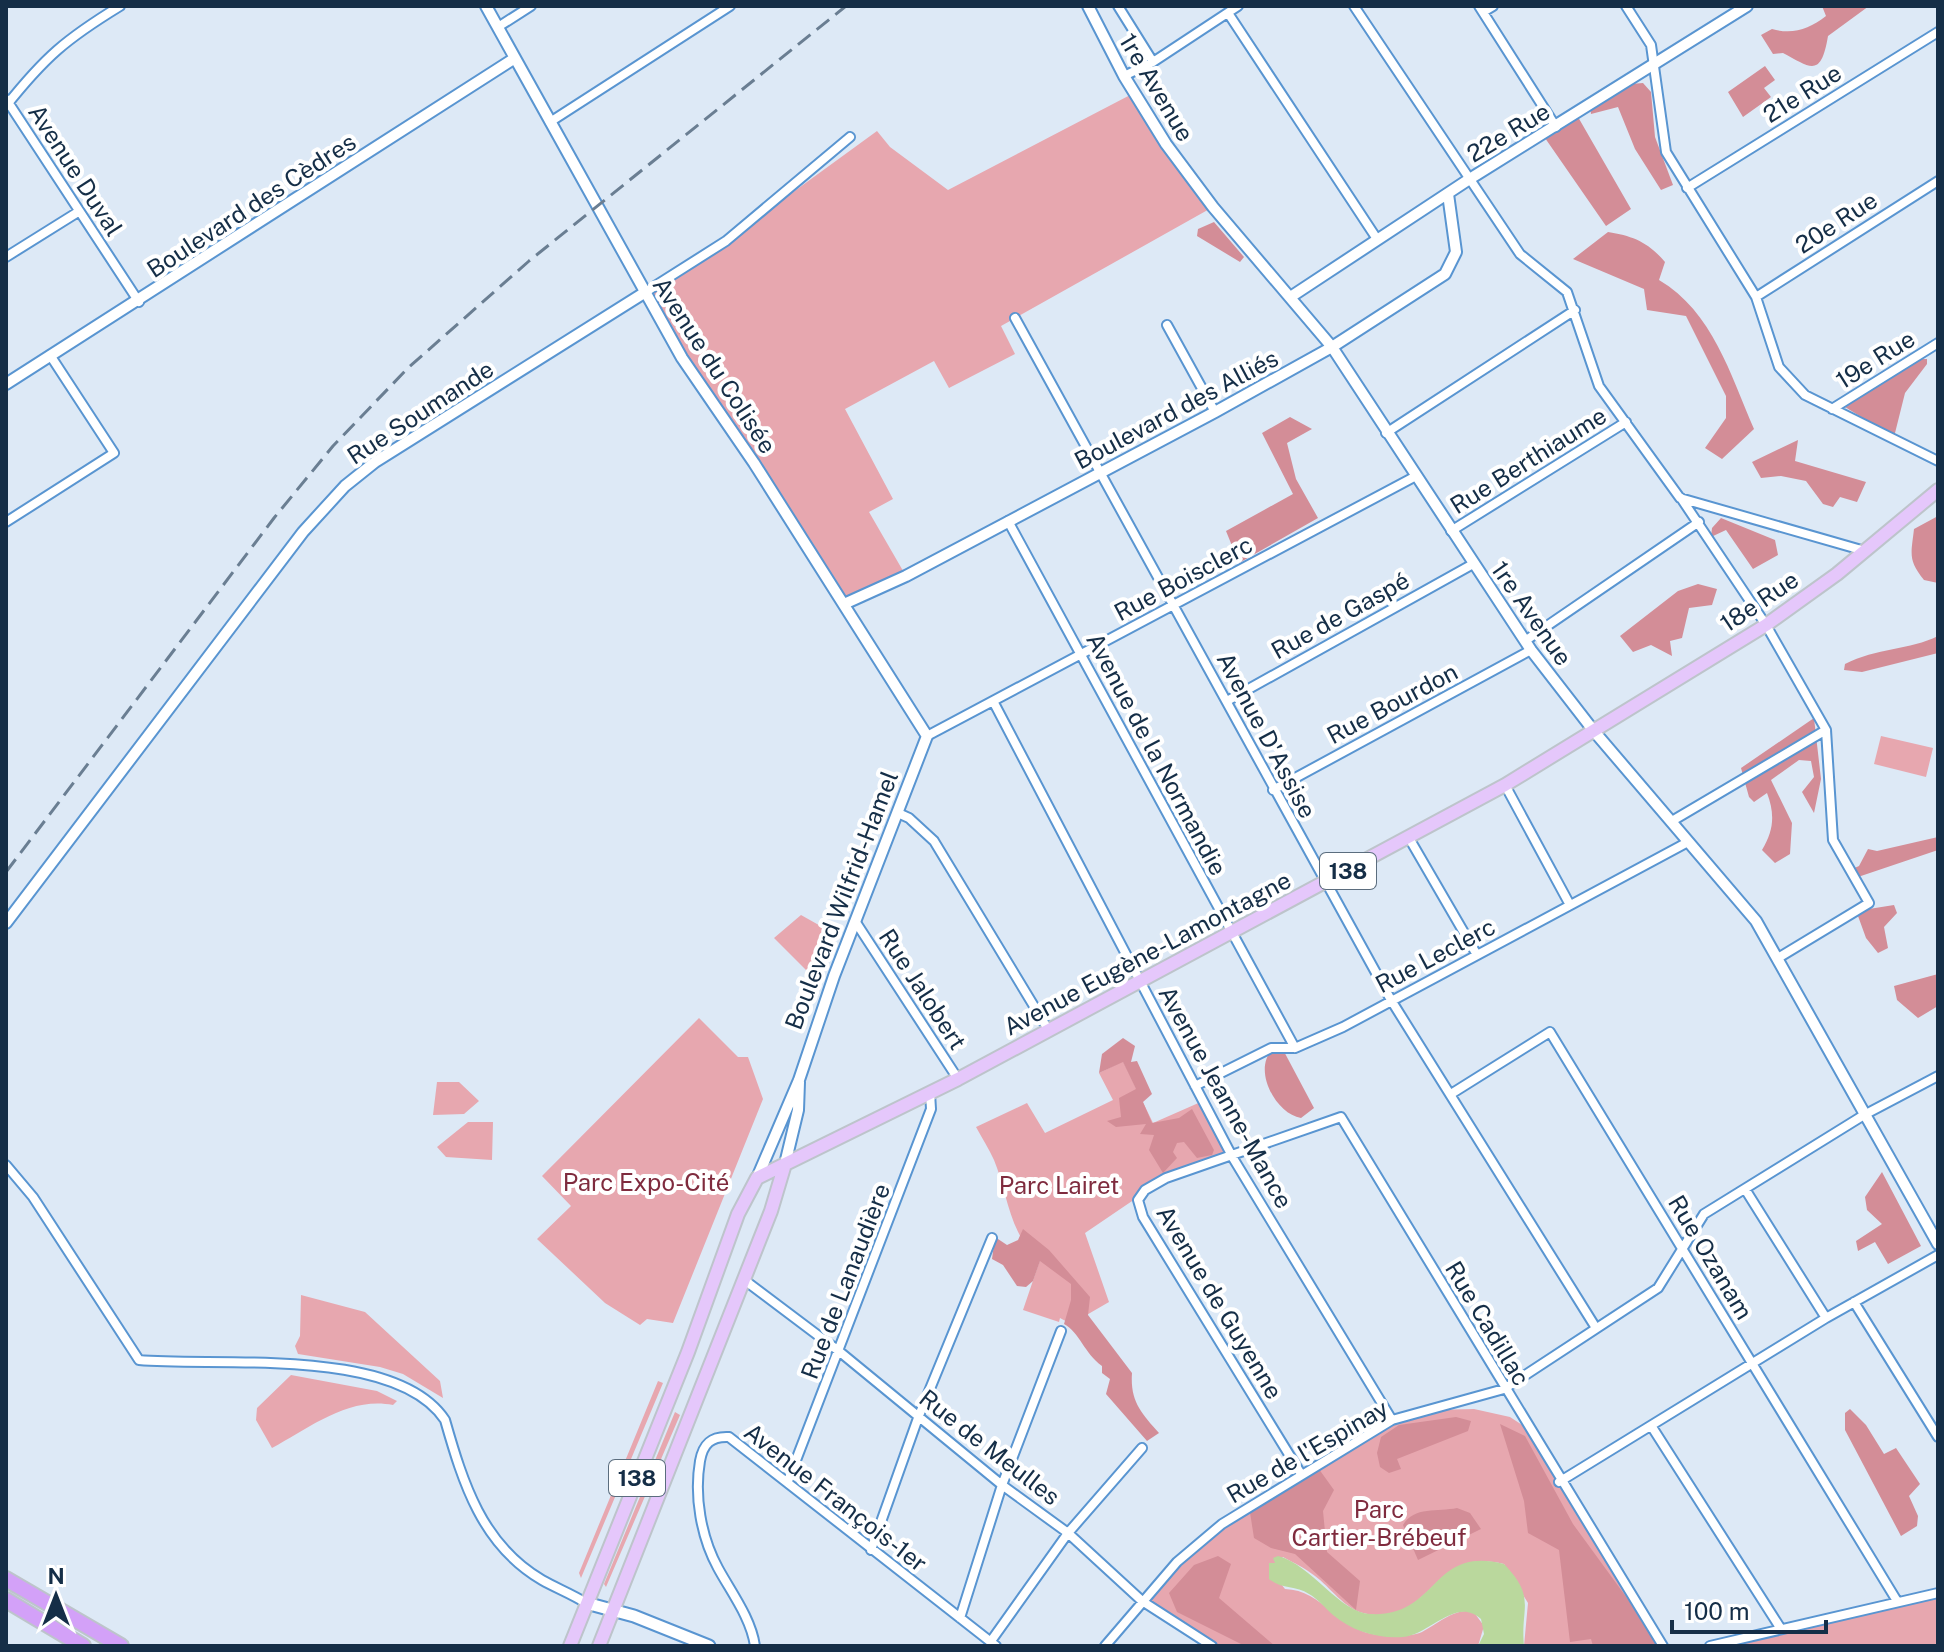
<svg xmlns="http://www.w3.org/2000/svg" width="1944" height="1652" font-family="'Public Sans',sans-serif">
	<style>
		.green { fill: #e7a7af }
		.forest { fill: #d38d97 }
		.water { fill: #bad89d }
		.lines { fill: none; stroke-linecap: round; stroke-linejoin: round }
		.minor-casing { stroke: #5995d1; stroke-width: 12 }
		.tertiary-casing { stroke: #5995d1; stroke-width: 14 }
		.secondary-casing { stroke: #5995d1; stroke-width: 15 }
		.primary-casing { stroke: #bdc4cb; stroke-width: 16 }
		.motorway-casing { stroke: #bdc4cb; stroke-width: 18 }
		.minor { stroke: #fff; stroke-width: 8 }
		.tertiary { stroke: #fff; stroke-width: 10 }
		.secondary { stroke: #fff; stroke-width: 11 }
		.primary { stroke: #e5c7fb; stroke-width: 12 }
		.motorway { stroke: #d3a1f8; stroke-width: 14 }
		.rail { stroke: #6a7e92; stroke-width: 3; stroke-dasharray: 16 8; stroke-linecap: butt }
		.labels { text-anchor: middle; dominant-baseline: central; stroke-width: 8; stroke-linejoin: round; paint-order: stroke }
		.shield { fill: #fff; stroke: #5b6d7e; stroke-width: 2 }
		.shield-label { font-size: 22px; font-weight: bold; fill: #152e47 }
		.street-label { font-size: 24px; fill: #152e47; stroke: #fff }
		.park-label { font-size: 24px; fill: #7f2b3e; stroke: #fff }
	</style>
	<rect width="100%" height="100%" fill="#dde9f6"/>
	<path class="green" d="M1134,93L1213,207L1001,326L1015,354L949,388L934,361L845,409L893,499L869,512L906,576L844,604L644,293L726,241L877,131L890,147L948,190Z
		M1881,736L1933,748L1926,777L1874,764Z
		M801,915L833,933L813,977L774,938Z
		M699,1018L738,1057H748L763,1099L673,1323L647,1319L640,1325L605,1303L537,1239L571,1206L542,1176Z
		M1123,1061L1153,1123L1203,1101L1233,1158L1166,1178L1085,1233L1109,1302L1071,1324L1060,1318L1059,1322L1023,1310L1040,1260C1009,1235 1008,1194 994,1160C989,1149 982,1138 976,1127L1027,1103L1045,1133L1113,1100L1099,1073Z
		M437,1082H459L479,1101L464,1114L433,1115Z
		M468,1122H493L492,1160L446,1157L437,1147Z
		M301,1295L365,1312L440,1381L443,1398L403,1374L380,1367L298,1354L295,1346L300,1336Z
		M291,1375L377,1391L397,1401L393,1405C349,1396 309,1428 272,1448L256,1420L257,1408Z
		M658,1381L663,1383L581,1578L579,1573Z
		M1474,1409L1510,1417L1530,1430L1663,1646H1524L1528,1603L1504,1564C1430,1545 1432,1629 1363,1613C1345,1609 1330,1587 1315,1576C1305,1568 1294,1563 1283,1557L1270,1570L1285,1589C1323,1590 1339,1631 1378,1635C1390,1636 1412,1637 1422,1632C1440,1623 1452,1609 1473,1611L1484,1626L1478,1646H1212L1142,1601L1194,1546L1392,1420L1431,1410Z
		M675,1412L680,1415L606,1587L604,1584Z
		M1938,1593V1646H1710Z"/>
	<path class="forest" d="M1822,6H1869L1828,36C1821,78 1811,68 1783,53L1773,54L1761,35L1772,29C1793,35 1809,29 1826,16Z
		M1765,66L1775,80L1764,88L1771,97L1743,117L1728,92Z
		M1643,83L1651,92L1655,137L1673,185L1661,190L1635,149L1618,107L1591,114L1590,106L1631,84Z
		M1578,117L1631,209L1606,226L1545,138Z
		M1214,222L1244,257L1240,262L1197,236L1198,229Z
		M1608,232C1633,236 1648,242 1665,262L1659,280C1713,312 1730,374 1754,429L1722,459L1705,448L1726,418V396L1686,316L1647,310L1644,289L1573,259Z
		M1918,359H1927V364L1905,393L1894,437L1845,407L1855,396Z
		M1290,417L1312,429L1287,443L1296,479L1318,518L1239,563L1226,531L1293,494L1262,433Z
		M1798,440L1795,461L1866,482L1857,502L1840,497L1833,507L1823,504L1806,481L1781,476L1761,478L1752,462Z
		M1938,516V583L1924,580C1908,560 1911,555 1914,529Z
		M1721,518L1775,540L1778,555L1753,569L1726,530L1711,537L1712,528Z
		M1698,584L1717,589L1712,605L1689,608L1682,638L1670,641L1672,656L1651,645L1633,652L1620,636L1678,591Z
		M1938,636V653L1862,672L1844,670L1845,664C1876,648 1910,650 1938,636Z
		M1814,718L1821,779L1814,813L1802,792L1814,777L1811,761L1799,760L1771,780L1792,823L1790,854L1775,863L1762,850C1774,830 1775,814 1767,793L1754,802L1749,797L1741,768Z
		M1938,837V850L1855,878L1850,870L1859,866L1868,849L1877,851Z
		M1894,905L1897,913L1884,927L1888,948L1878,953L1866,938L1858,916L1869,909Z
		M1938,974V1006L1918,1018L1897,1000L1894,986Z
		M1123,1038L1135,1046L1131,1062L1137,1061L1152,1094L1143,1102L1152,1123L1179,1118L1192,1109L1214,1150L1212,1155L1197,1158L1184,1142L1177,1143L1173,1152L1177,1158L1163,1173L1149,1150L1154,1135L1140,1134L1146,1124L1116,1127L1107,1121L1121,1117L1119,1098L1136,1089L1123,1062L1099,1073L1102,1054Z
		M1280,1044L1314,1108L1301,1118C1274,1114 1247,1061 1280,1044Z
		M1882,1172L1921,1246L1888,1264L1875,1242L1858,1251L1856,1241L1882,1224L1867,1210L1865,1197Z
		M1023,1229L1049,1250L1090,1297L1088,1315L1132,1373C1130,1401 1141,1413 1159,1433L1147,1441L1106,1394L1110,1379L1102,1373V1366C1084,1353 1080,1333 1064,1324L1071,1300V1284L1040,1261L1033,1281L1026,1287L1017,1286L1003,1265L992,1259L995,1237L1007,1245L1018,1240Z
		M1850,1409L1866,1425L1884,1454L1896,1448L1920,1484L1909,1496L1918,1516L1917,1526L1901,1536L1845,1430V1413Z
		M1456,1417L1471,1421L1468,1431L1397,1459L1401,1469L1389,1473L1380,1467L1377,1453L1381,1437L1399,1425Z
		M1500,1424L1525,1436L1573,1524L1662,1646H1593L1591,1639L1570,1642L1559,1550L1528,1533L1524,1501Z
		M1316,1465L1334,1490L1323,1511L1327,1552L1360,1581L1356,1610L1295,1554L1271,1548L1254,1538L1249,1506Z
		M1457,1508L1470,1513L1481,1529L1418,1560L1403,1525C1414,1506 1438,1512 1457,1508Z
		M1218,1556L1231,1564L1219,1598L1275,1646H1245L1177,1612L1169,1593L1194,1565Z"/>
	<path class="water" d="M1278,1556C1312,1565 1340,1613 1370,1614C1439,1618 1430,1545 1504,1564C1537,1598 1520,1607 1524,1646H1478L1484,1634L1481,1619C1456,1596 1431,1634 1403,1637C1378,1639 1352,1631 1333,1615C1325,1608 1318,1599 1309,1594C1296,1585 1282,1590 1269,1579V1563H1275L1273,1558Z"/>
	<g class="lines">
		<defs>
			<path id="minor" d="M1118,6L1153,62
				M1354,6L1520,254L1567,292L1599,386L1680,498L1865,551
				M1479,6L1556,127
				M1626,6L1651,45L1666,152L1756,297L1779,367L1805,395L1938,461
				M1483,12L1493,6
				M1228,13L1377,239
				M498,27L531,6
				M1124,76L1153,62L1238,6
				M6,99L139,302
				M6,106C45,57 66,39 120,6
				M550,122L730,6
				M1687,188L1938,32
				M6,257L78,212
				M644,293L726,241L850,137
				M1756,297L1938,181
				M1015,318L1391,1000L1596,1328
				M1167,325L1215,412
				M1832,409L1938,343
				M1386,433L1575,310
				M1681,498L1766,625L1826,730L1833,840L1869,903L1778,958
				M1008,521L1295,1048
				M6,522L114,453L50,355
				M1451,531L1626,422
				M1525,641L1699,522
				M993,701L1233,1158L1392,1420
				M1227,701L1473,564
				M927,736L1416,476
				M1505,785L1570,905
				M1273,790L1531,650
				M898,813L909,818L934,841L1049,1031
				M1672,821L1826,730
				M1409,838L1477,955
				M855,921L958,1079
				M1195,1086L1271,1048H1295L1343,1027L1688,842
				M1451,1094L1550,1032L1897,1601
				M6,1165L33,1197L139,1360C219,1367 396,1346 445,1420C463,1483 482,1545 542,1580C556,1588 572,1594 586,1603
				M1745,1189L1826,1318
				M743,1279L840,1352L1002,1485L1068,1533L1142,1601L1212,1646
				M1854,1302L1938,1437
				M1652,1427L1781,1629
				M1301,1474L1143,1217L1138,1200L1145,1190L1166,1178L1341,1117L1663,1646
				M788,1481L931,1109L930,1093
				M1559,1482L1826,1318L1938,1255
				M871,1550L918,1418L992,1238
				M960,1618L1002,1485L1061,1331
				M991,1641L1068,1533L1142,1448
				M755,1646C751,1618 731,1592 718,1568C701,1537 694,1496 700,1461C703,1444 711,1436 729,1437L996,1646
				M1105,1646L1177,1562L1222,1524L1392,1420L1504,1389L1658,1288L1704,1214L1864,1115L1938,1076
				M1710,1646L1938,1593"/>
			<path id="tertiary" d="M486,6L682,358L754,463L927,736L834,976L799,1080L757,1178
				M1088,6L1124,76L1166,144L1213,207L1332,347L1531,650L1593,730L1756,921L1938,1244
				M1292,296L1468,180L1747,6
				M6,384L515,58
				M844,604L906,576L1215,412L1332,347L1445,274L1456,252L1448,194
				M6,923L303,532L345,486L375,462L644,293
				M785,1164L798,1110L799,1082"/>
			<path id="secondary" d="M586,1603L634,1616L709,1646"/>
			<path id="primary" d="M570,1646L688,1352L738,1214L757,1178L958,1079L1505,785L1766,625L1837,574L1938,490
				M599,1646L771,1211L785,1164"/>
			<path id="motorway" d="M6,1579L121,1646
				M6,1600L83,1646"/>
		</defs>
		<use href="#minor" class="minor-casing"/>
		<use href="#tertiary" class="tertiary-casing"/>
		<use href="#secondary" class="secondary-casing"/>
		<use href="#primary" class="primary-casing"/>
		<use href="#motorway" class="motorway-casing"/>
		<use href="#minor" class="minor"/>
		<use href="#tertiary" class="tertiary"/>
		<use href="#secondary" class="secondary"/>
		<use href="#primary" class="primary"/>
		<use href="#motorway" class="motorway"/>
		<path class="rail" d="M6,872L274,518L333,446L408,368L529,261L846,6"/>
	</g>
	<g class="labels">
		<g class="shield">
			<rect x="1320" y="853" width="56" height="36" rx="6"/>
			<rect x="609" y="1460" width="56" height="36" rx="6"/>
		</g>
		<g class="shield-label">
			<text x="1348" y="871">138</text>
			<text x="637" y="1478">138</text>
		</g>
		<g class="street-label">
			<text transform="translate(1157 87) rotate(59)">1re Avenue</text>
			<text transform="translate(1802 93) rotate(-32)">21e Rue</text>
			<text transform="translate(1508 132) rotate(-31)">22e Rue</text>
			<text transform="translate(76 170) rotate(57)">Avenue Duval</text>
			<text transform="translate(251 205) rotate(-33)">Boulevard des Cèdres</text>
			<text transform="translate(1836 222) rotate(-33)">20e Rue</text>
			<text transform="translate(1875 359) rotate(-32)">19e Rue</text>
			<text transform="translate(715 365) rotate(57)">Avenue du Colisée</text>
			<text transform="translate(1176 409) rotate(-28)">Boulevard des Alliés</text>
			<text transform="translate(420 412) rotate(-33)">Rue Soumande</text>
			<text transform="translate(1528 460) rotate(-32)">Rue Berthiaume</text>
			<text transform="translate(1183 578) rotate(-28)">Rue Boisclerc</text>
			<text transform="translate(1759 601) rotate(-34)">18e Rue</text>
			<text transform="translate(1532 613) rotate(55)">1re Avenue</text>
			<text transform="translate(1340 615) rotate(-29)">Rue de Gaspé</text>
			<text transform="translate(1392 703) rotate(-28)">Rue Bourdon</text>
			<text transform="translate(1267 735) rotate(62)">Avenue D'Assise</text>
			<text transform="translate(1157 754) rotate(62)">Avenue de la Normandie</text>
			<text transform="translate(841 900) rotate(-69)">Boulevard Wilfrid-Hamel</text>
			<text transform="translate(1147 953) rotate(-28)">Avenue Eugène-Lamontagne</text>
			<text transform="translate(1435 955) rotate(-28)">Rue Leclerc</text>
			<text transform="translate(923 989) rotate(57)">Rue Jalobert</text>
			<text transform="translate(1226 1097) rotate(61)">Avenue Jeanne-Mance</text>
			<text transform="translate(1711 1257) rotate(59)">Rue Ozanam</text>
			<text transform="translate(845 1281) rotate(-69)">Rue de Lanaudière</text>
			<text transform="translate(1220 1302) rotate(59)">Avenue de Guyenne</text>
			<text transform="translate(1488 1323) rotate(59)">Rue Cadillac</text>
			<text transform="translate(990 1447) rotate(38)">Rue de Meulles</text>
			<text transform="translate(1307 1451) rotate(-30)">Rue de l'Espinay</text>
			<text transform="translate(836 1497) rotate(38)">Avenue François-1er</text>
		</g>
		<g class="park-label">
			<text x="646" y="1182">Parc Expo-Cité</text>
			<text x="1059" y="1185">Parc Lairet</text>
			<text x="1379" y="1509">Parc<tspan x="1379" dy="28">Cartier-Brébeuf</tspan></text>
		</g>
	</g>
	<rect width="1944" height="1652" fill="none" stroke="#152e47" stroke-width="16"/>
	<g transform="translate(56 1596)" stroke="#ffffff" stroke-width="6" paint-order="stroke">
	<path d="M0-6L14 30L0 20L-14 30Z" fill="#152e47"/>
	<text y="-12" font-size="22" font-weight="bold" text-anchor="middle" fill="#152e47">N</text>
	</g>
	<path d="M1672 1620v12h154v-12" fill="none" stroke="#152e47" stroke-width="4"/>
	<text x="1684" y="1620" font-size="24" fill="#152e47" stroke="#ffffff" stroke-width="6" paint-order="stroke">100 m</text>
</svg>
